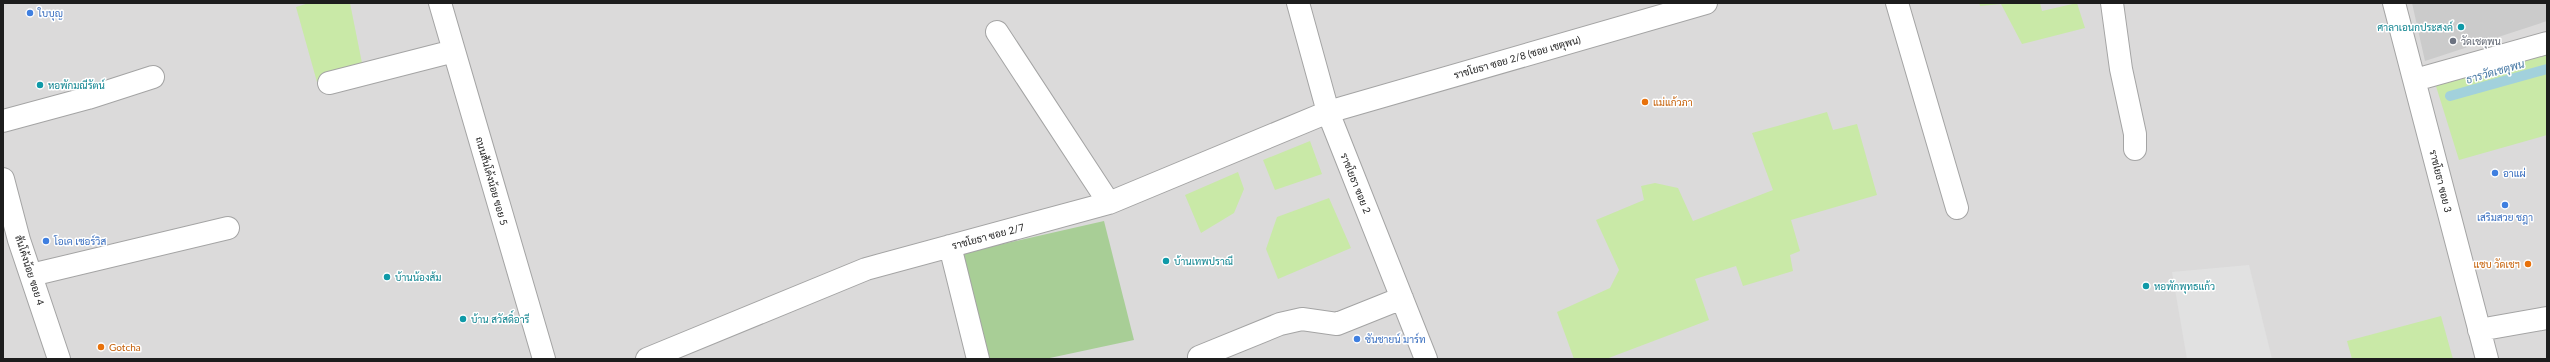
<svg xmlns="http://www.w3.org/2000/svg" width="2550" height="362" font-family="Lato,Sarabun,sans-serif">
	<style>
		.residential { fill: #dbdada }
		.religious { fill: #cbcbcb }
		.grass { fill: #c9e9a7 }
		.forest { fill: #a8ce96 }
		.parking { fill: #e1e1e1 }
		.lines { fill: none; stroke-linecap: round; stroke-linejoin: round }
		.stream { stroke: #a2d1dc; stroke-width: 10 }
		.minor-casing { stroke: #a4a4a4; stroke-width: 24 }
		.minor { stroke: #fff; stroke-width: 22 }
		.shop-dot { fill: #3f7fe0; stroke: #fff; stroke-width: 1.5 }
		.culture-dot { fill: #0f9aa8; stroke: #fff; stroke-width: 1.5 }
		.worship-dot { fill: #6b7280; stroke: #fff; stroke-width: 1.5 }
		.food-dot { fill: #e8710a; stroke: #fff; stroke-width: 1.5 }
		.labels { text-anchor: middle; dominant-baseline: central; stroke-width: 3; stroke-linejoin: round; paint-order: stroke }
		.shop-label { font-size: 10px; fill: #366cbe; stroke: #fff; text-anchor: start }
		.culture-label { font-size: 10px; fill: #0d838f; stroke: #fff; text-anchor: start }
		.worship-label { font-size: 10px; fill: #5b616d; stroke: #fff; text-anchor: start }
		.street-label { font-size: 10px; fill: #1d1d1d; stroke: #fff }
		.food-label { font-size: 10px; fill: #c56008; stroke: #fff; text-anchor: start }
		.water-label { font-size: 11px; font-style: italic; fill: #4678a4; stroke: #fff }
	</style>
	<rect width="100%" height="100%" fill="#eeeae2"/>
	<path class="residential" d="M3,3H2547V359H3Z"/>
	<path class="religious" d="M2412,3H2547V21L2425,61Z"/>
	<path class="grass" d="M309,3H350L363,68L317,82L296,7Z
		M1979,3H2040L2042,11L2077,3L2085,28L2022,44L2001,4L1980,6Z
		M2547,50V135L2459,160L2435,83Z
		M1827,112L1833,130L1857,124L1877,195L1791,220L1800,251L1790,255L1793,271L1743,286L1736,266L1695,279L1709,320L1606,359H1574L1557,312L1610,288L1619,270L1596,220L1644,200L1641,186L1655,183L1678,188L1693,221L1773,190L1752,133Z
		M1310,141L1322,174L1275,190L1263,160Z
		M1238,172L1244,189L1234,213L1201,233L1185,195Z
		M1329,198L1351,248L1278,279L1266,249L1277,217Z
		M2441,316L2453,359H2352L2347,341Z"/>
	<path class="forest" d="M1104,221L1134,340L1045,359H986L963,253Z"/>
	<path class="parking" d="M2249,265L2272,359H2187L2172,272Z"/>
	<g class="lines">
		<path class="stream" d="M2450,96L2547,69"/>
		<defs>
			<path id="minor" d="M440,3L544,359
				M1298,3L1328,112L1426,359
				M1897,3L1957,208
				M2112,3L2121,69L2135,134V149
				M2394,3L2487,359
				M997,32L1109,203
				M2415,80L2547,43
				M329,83L454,51
				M3,121L88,98L153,77
				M3,179L19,240L59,359
				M950,246L978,359
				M31,275L228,228
				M2479,330L2547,318
				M1199,357L1280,324L1302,319L1337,324L1402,298
				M647,359L866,269L1109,203L1328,112L1706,3"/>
		</defs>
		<use href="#minor" class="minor-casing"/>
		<use href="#minor" class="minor"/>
	</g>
	<g class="shop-dot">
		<circle cx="30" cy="13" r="4"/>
		<circle cx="2495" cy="173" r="4"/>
		<circle cx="2505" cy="205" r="4"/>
		<circle cx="46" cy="241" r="4"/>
		<circle cx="1357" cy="339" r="4"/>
	</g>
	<g class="culture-dot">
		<circle cx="2461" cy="27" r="4"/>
		<circle cx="40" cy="85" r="4"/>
		<circle cx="1166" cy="261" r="4"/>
		<circle cx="387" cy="277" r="4"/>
		<circle cx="2146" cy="286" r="4"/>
		<circle cx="463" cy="319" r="4"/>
	</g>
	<circle class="worship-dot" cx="2453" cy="41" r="4"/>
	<g class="food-dot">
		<circle cx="1645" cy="102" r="4"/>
		<circle cx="2528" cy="264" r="4"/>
		<circle cx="101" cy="347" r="4"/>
	</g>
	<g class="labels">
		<g class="shop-label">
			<text x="38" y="13">ใบบุญ</text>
			<text x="2503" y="173">อาแผ่</text>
			<text x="2505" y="217" text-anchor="middle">เสริมสวย ชฎา</text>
			<text x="54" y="241">โอเค เซอร์วิส</text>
			<text x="1365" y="339">ซันชายน์ มาร์ท</text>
		</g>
		<g class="culture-label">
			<text x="2453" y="27" text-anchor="end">ศาลาเอนกประสงค์</text>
			<text x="48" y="85">หอพักมณีรัตน์</text>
			<text x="1174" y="261">บ้านเทพปราณี</text>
			<text x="395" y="277">บ้านน้องส้ม</text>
			<text x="2154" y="286">หอพักพุทธแก้ว</text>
			<text x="471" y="319">บ้าน สวัสดิ์อารี</text>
		</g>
		<g class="worship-label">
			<text x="2461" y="41">วัดเชตุพน</text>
		</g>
		<g class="street-label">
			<text transform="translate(1517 57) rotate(-16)">ราชโยธา ซอย 2/8 (ซอย เชตุพน)</text>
			<text transform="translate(492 181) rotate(74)">ถนนสันโค้งน้อย ซอย 5</text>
			<text transform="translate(2441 181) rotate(76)">ราชโยธา ซอย 3</text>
			<text transform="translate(1356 183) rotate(68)">ราชโยธา ซอย 2</text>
			<text transform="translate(988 236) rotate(-15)">ราชโยธา ซอย 2/7</text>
			<text transform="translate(30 270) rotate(72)">สันโค้งน้อย ซอย 4</text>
		</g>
		<g class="food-label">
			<text x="1653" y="102">แม่แก้วภา</text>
			<text x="2520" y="264" text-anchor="end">แซบ วัดเชฯ</text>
			<text x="109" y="347">Gotcha</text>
		</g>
		<g class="water-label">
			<text transform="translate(2495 71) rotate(-16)">ธารวัดเชตุพน</text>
		</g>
	</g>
	<rect width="2550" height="362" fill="none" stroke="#1d1d1d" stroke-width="8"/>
</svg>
